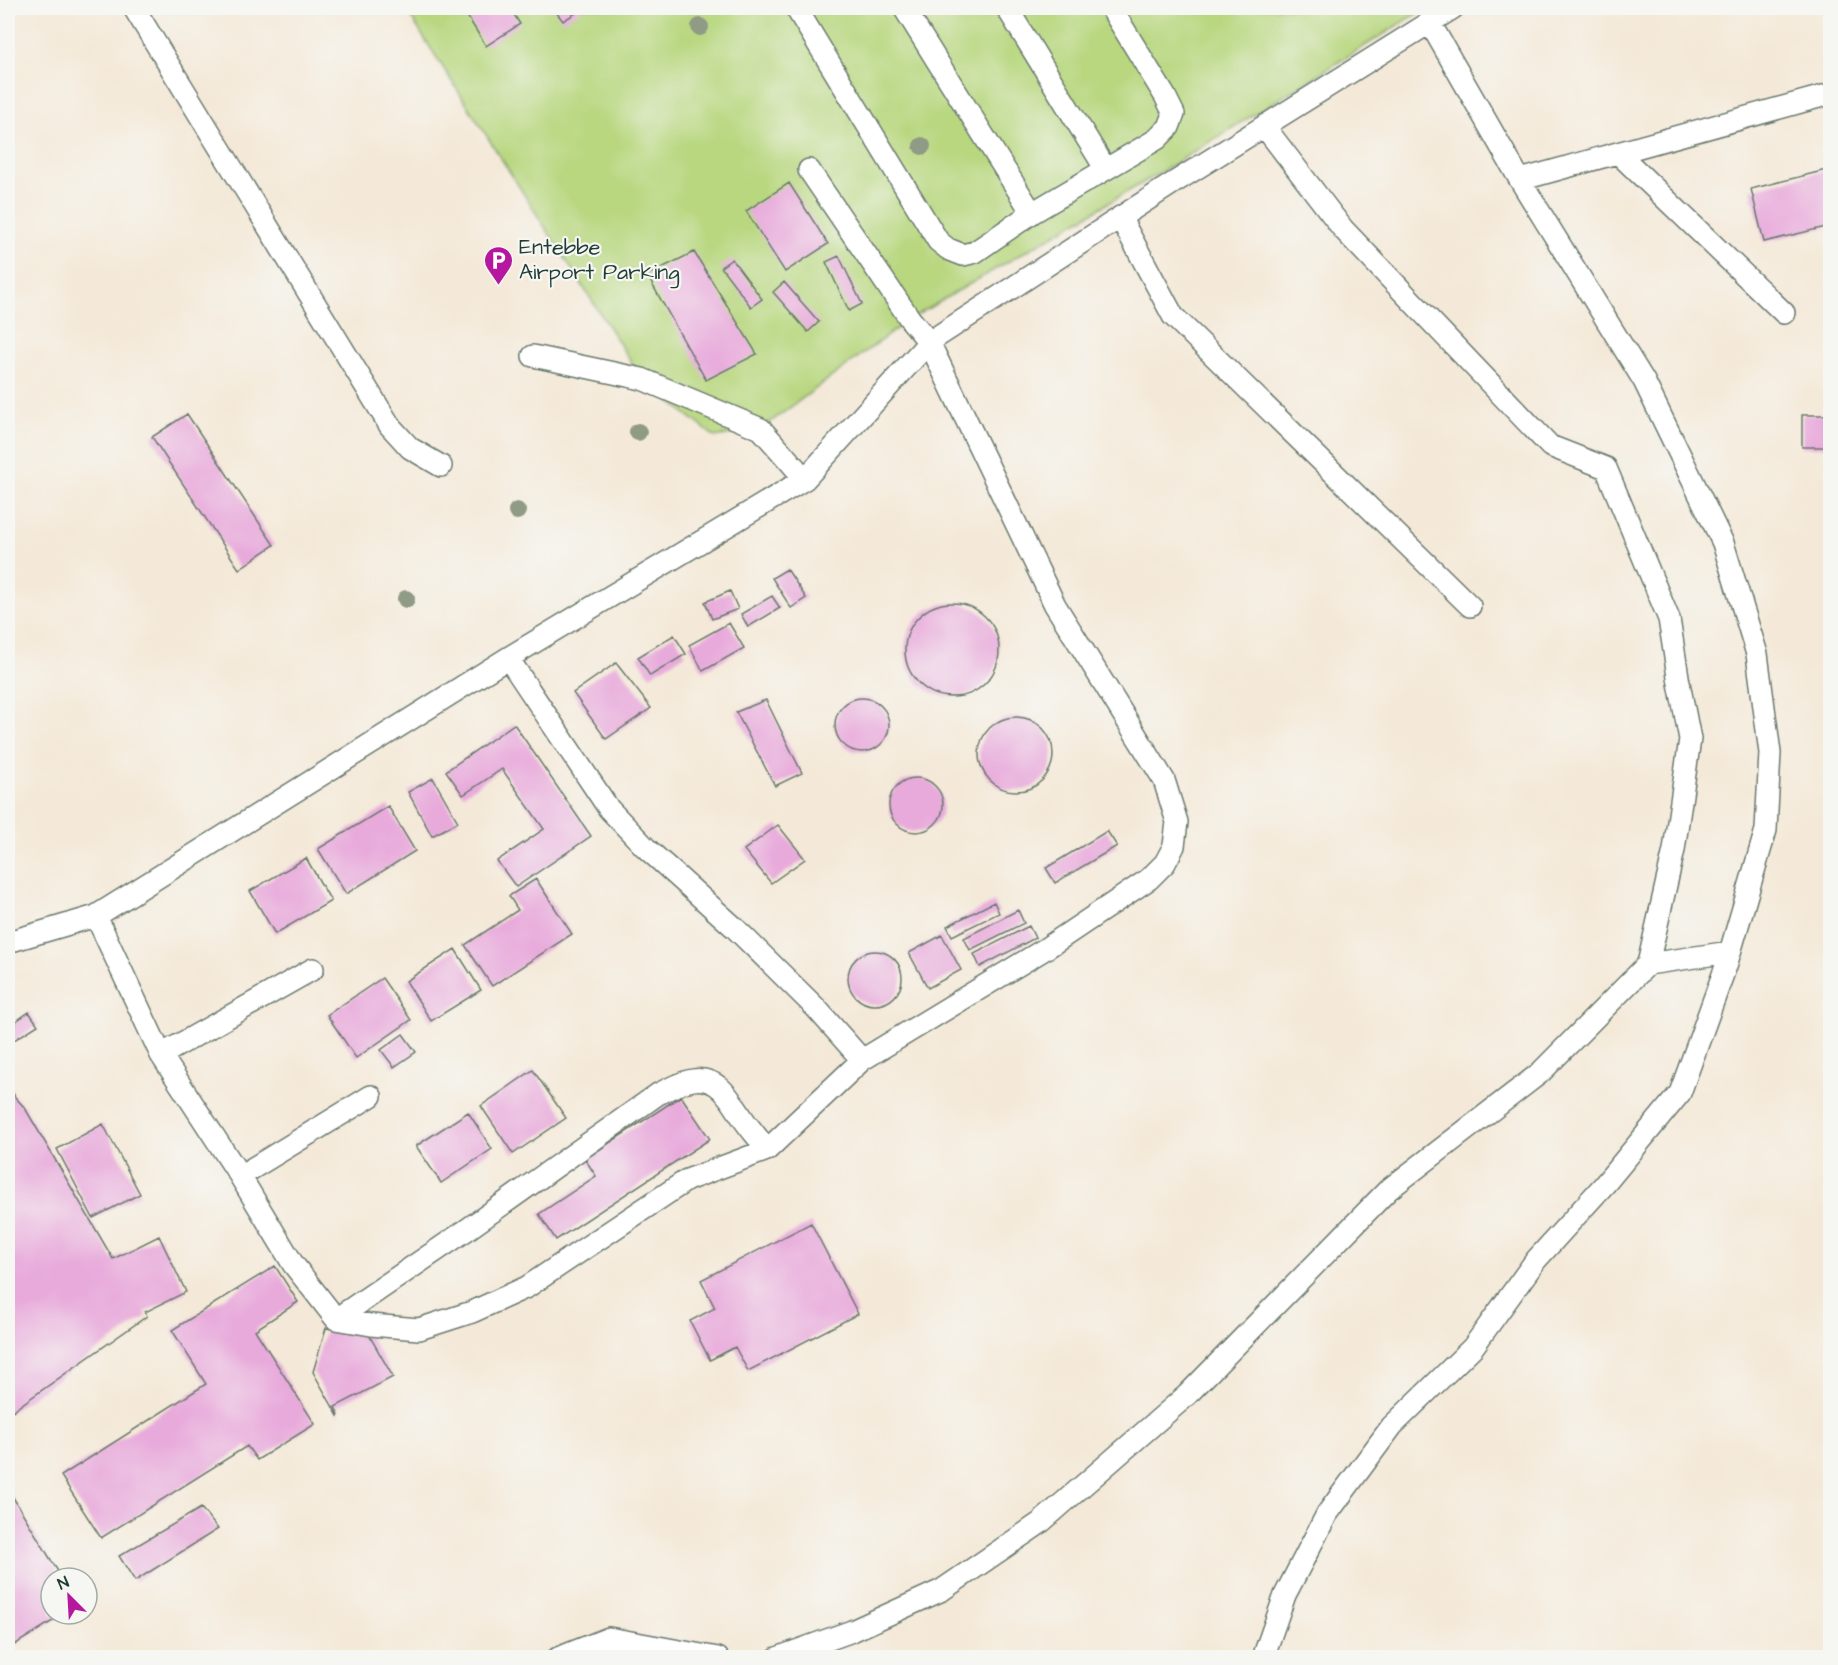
<svg xmlns="http://www.w3.org/2000/svg" width="1838" height="1665" font-family="'Architects Daughter',sans-serif">
	<style>
		.green { fill: #b8d77f; stroke: #6c8a5a; stroke-width: 1.5 }
		.building { fill: #e8aadb }
		.lines { fill: none; stroke-linecap: round; stroke-linejoin: round }
		.lane-casing { stroke: #6a796d; stroke-width: 24 }
		.lane { stroke: #fff; stroke-width: 21 }
		.tree { fill: #909b86 }
		.labels { text-anchor: middle; dominant-baseline: central; stroke-width: 4.5; stroke-linejoin: round; paint-order: stroke }
		.poi-label { font-size: 22px; fill: #1f3d34; stroke: #f6f6f2; text-anchor: start }
	</style>
	<rect width="100%" height="100%" fill="#f6f6f2"/>
	<filter id="ink" filterUnits="userSpaceOnUse"><feTurbulence type="fractalNoise" baseFrequency=".0167" numOctaves="2"/><feDisplacementMap in="SourceGraphic" scale="12" xChannelSelector="R" yChannelSelector="G"/><feConvolveMatrix kernelMatrix="1 2 1 2 8 2 1 2 1" color-interpolation-filters="sRGB"/></filter>
	<filter id="wash" filterUnits="userSpaceOnUse"><feTurbulence type="fractalNoise" baseFrequency=".008" numOctaves="4" result="noise"/><feDisplacementMap in="SourceGraphic" scale="24" xChannelSelector="R" yChannelSelector="G"/><feGaussianBlur stdDeviation="1.35" result="paint"/><feColorMatrix in="noise" values="0 0 0 0 0 0 0 0 0 0 0 0 0 0 0 0 0 1.4 0 .05"/><feComposite in="paint" operator="in"/></filter>
	<g filter="url(#wash)">
		<rect width="100%" height="100%" fill="#f4e9d8"/>
		<path class="green" d="M405,8H1426L1156,175L910,319L761,429L715,437L642,379Z"/>
		<g id="blocks">
			<path class="building" d="M462,8H510L520,24L486,46Z
				M553,8H584L563,21Z
				M1830,169V226L1764,242L1751,189Z
				M789,183L828,244L785,272L746,211Z
				M694,252L757,354L706,380L647,275Z
				M839,256L862,304L849,311L826,262Z
				M732,259L762,299L751,307L721,267Z
				M784,282L819,322L808,332L773,292Z
				M187,414L274,545L239,569L152,437Z
				M1802,415H1830V447H1802Z
				M787,569L806,598L791,608L772,578Z
				M730,591L738,609L712,619L705,602Z
				M772,596L780,608L748,627L741,614Z
				M905 650a47 47 0 1 1 94 0a47 47 0 1 1-94 0Z
				M729,623L744,648L703,671L689,645Z
				M674,635L686,654L650,676L638,657Z
				M616,663L651,708L606,739L573,693Z
				M835 725a27 27 0 1 1 54 0a27 27 0 1 1-54 0Z
				M766,700L802,773L775,786L736,712Z
				M979 754a37 37 0 1 1 74 0a37 37 0 1 1-74 0Z
				M514,724L591,836L516,887L497,861L544,829L502,769L463,795L446,771Z
				M433,778L458,822L432,836L408,792Z
				M889 805a27 27 0 1 1 54 0a27 27 0 1 1-54 0Z
				M388,806L415,851L346,894L318,849Z
				M778,825L805,859L771,883L744,850Z
				M1107,831L1117,846L1055,883L1046,868Z
				M306,858L331,901L275,934L250,891Z
				M536,879L572,934L492,986L465,945L518,910L509,896Z
				M994,902L999,913L952,936L947,926Z
				M1018,910L1024,923L970,950L964,938Z
				M1029,926L1035,938L980,967L974,954Z
				M942,935L961,970L928,988L909,953Z
				M455,949L481,990L431,1021L406,981Z
				M848 978a27 27 0 1 1 54 0a27 27 0 1 1-54 0Z
				M382,978L411,1020L356,1058L327,1015Z
				M29,1012L38,1025L8,1044V1027Z
				M403,1034L416,1052L394,1067L381,1050Z
				M533,1070L566,1118L513,1154L481,1106Z
				M8,1084L15,1097L25,1108L113,1259L159,1236L186,1292L145,1312L147,1316L8,1414Z
				M681,1096L710,1139L556,1240L539,1214L596,1176L585,1159Z
				M468,1112L492,1149L441,1183L416,1146Z
				M103,1124L140,1194L93,1218L57,1149Z
				M811,1223L858,1314L748,1371L735,1347L710,1360L690,1321L715,1308L701,1280Z
				M275,1266L298,1302L255,1330L315,1424L257,1460L247,1446L101,1538L61,1476L206,1384L172,1330Z
				M326,1328L369,1335L393,1377L335,1407L339,1415L338,1416L313,1372Z
				M11,1494L62,1578H51V1614H64L8,1649V1496Z
				M201,1508L218,1529L135,1581L119,1556Z"/>
		</g>
	</g>
	<g filter="url(#ink)">
		<use href="#blocks" fill-opacity="0" stroke="#6a796d" stroke-width="1.5"/>
		<g class="lines">
			<defs>
				<path id="lane" d="M134,8L390,426L410,448L441,466
					M796,8L938,241L948,249L963,255L975,252L1032,213L1157,139L1169,127L1174,114L1165,96L1111,8
					M904,8L1032,213
					M1007,8L1105,168
					M1618,153L1784,313
					M1520,180L1830,94
					M1120,217L1173,316L1470,606
					M533,356L642,379L761,429L805,479
					M508,658L609,809L646,848L735,928L816,1008L862,1060
					M96,916L161,1055L240,1176L293,1264L336,1319L371,1325L419,1329L472,1312L527,1287L687,1180L767,1150L862,1060L1045,949L1149,879L1165,863L1174,846L1177,822L1164,780L1055,605L929,342L910,319L809,170
					M8,942L96,916L508,658L805,479L929,342L1170,185L1453,8
					M1648,964L1730,952
					M161,1055L313,969
					M240,1176L371,1096
					M336,1319L465,1231L658,1094C669,1089 680,1082 693,1080C720,1076 731,1101 744,1120C751,1130 760,1140 767,1150
					M558,1658L609,1638L718,1658
					M777,1658L852,1631L942,1590L1040,1523L1187,1395L1388,1190L1540,1073L1648,964L1674,850L1690,739L1679,683L1669,619L1606,468L1550,446L1343,229L1264,126
					M1263,1658L1285,1595L1327,1514L1392,1426L1473,1347L1536,1260L1604,1185L1680,1093L1726,966L1766,830L1770,753L1757,654L1723,543L1644,381L1520,180L1430,23"/>
			</defs>
			<use href="#lane" class="lane-casing"/>
			<use href="#lane" class="lane"/>
		</g>
		<g class="tree">
			<circle cx="700" cy="27" r="9"/>
			<circle cx="922" cy="146" r="9"/>
			<circle cx="638" cy="432" r="9"/>
			<circle cx="517" cy="511" r="9"/>
			<circle cx="406" cy="599" r="9"/>
		</g>
	</g>
	<defs>
		<symbol id="parking-pin" viewBox="-11 -11 22 30"><path d="M0 17L-7.5 6A9.5 9.5 0 1 1 7.5 6Z" fill="#b5179e" stroke="#f6f6f2"/><path d="M-3.5-5.5H1a3.5 3.5 0 0 1 0 7H-1V5.5H-3.5ZM-1-3.4V-.6H.8a1.4 1.4 0 0 0 0-2.8Z" fill="#fff"/></symbol>
	</defs>
	<g fill-rule="evenodd">
		<use href="#parking-pin" x="482" y="244" width="33" height="45"/>
	</g>
	<g class="labels">
		<g class="poi-label">
			<text x="519" y="247">Entebbe<tspan x="519" dy="25">Airport Parking</tspan></text>
		</g>
	</g>
	<rect width="1838" height="1665" fill="none" stroke="#f6f6f2" stroke-width="30"/>
	<g transform="translate(69 1596) rotate(336)"><circle r="28" fill="#f6f6f2" stroke="#a0aca6" stroke-width="1.5"/>
	<path d="M0-4.5L10 22L0 15L-10 22Z" fill="#b5179e"/>
	<text y="-9" font-size="16" font-weight="bold" text-anchor="middle" fill="#1f3d34">N</text>
	</g>
</svg>
